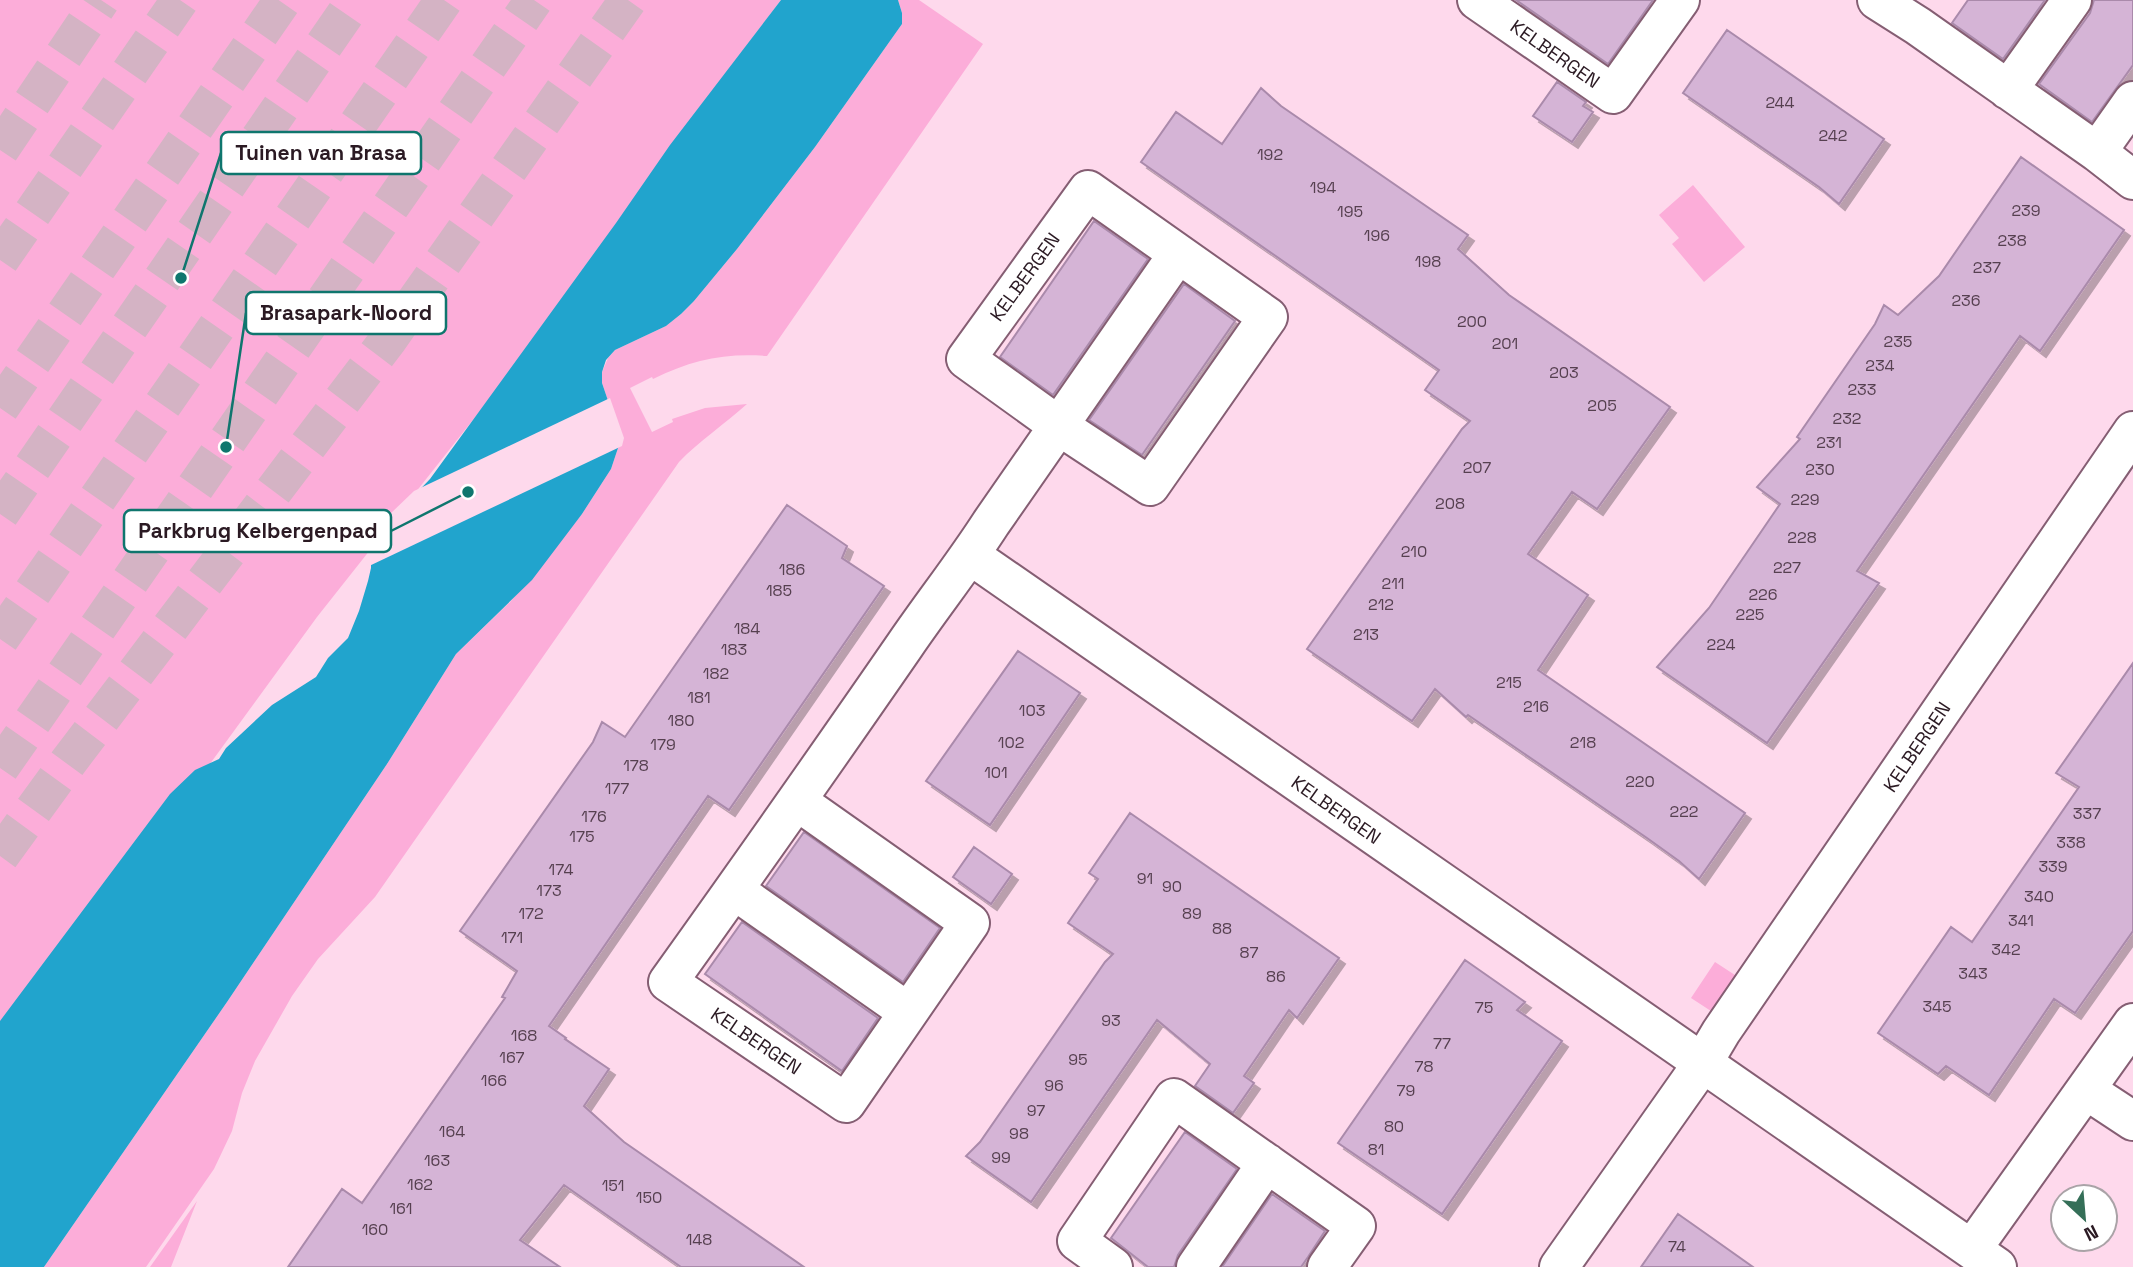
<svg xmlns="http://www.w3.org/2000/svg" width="2133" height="1267" font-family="'Space Grotesk',sans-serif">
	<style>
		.green { fill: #fcadd9 }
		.water { fill: #21a4cd }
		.pier { fill: #fed9ec }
		.building { fill: #d5b4d6; stroke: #aa8aab; stroke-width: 2; filter: url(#shadow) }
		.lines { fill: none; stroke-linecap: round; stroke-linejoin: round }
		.highway-tunnel { stroke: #d4b3c4; stroke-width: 38; stroke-dasharray: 38 19; stroke-linecap: butt }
		.street-casing { stroke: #855e73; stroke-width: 42 }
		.street { stroke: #fff; stroke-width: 38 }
		.labels { text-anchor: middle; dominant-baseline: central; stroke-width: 7; stroke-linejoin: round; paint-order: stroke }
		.number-label { font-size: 16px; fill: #564050 }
		.street-label { font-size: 19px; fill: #2b1a23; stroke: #fff }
		.leader { fill: none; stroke: #0f766e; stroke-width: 2.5 }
		.callout-dot { fill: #0f766e; stroke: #fff; stroke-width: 2.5 }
		.callout { fill: #fff; stroke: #0f766e; stroke-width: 2.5 }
		.callout-label { font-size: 21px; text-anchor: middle; font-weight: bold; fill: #2b1a23 }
	</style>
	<defs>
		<filter id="shadow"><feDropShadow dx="6" dy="6" stdDeviation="0" flood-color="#0004"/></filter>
	</defs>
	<rect width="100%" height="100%" fill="#fed9ec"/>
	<path class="green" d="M0,0H781L732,65L586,277L317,617L0,1052Z
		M898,0H919L983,44L767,356C723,353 692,360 653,379L652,377L630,388L652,432L673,422L672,419L705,408L747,404C725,424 699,441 679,462L375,897L318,959L292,996L255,1061L242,1093L232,1131L214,1169L146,1267H44L227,1002L387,764L456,654L511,601L582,514L611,469L621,439L602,383V372L608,358L615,350L666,326L681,314L694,301L737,249L815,147L902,24V13Z
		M1693,185L1745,247L1704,282L1672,244L1679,238L1659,215Z
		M1715,962L1738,977L1714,1013L1691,998Z
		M197,1201L171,1267H150Z"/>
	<path class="water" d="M781,0H898L902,13V24L815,147L737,249L694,301L681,314L666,326L615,350L606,360L602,372V383L621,439L611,469L582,514L532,580L456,654L387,764L227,1002L44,1267H0V1021L170,794L195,770L219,759L226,748L272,705L316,677L328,658L348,638L359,611L368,581L371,568V552L408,502L430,479L616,223L670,145Z"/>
	<path class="pier" d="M610,398L624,438L622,446L367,567L368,551L389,515L414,491Z"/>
	<path class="building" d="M1516,0H1653L1608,64Z
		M1968,0H2045L2003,59L1952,23Z
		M2094,0H2133V65L2092,122L2039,84L2090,13Z
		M1727,30L1884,139L1839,204L1819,187L1683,93Z
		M1557,82L1586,102L1583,106L1593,112L1572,142L1533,116Z
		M1261,88L1281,106L1468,235L1458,249L1509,295L1670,407L1597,509L1572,492L1528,554L1588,595L1538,670L1745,813L1699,879L1679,861L1647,838L1468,715L1466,717L1435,689L1412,721L1307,649L1462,429L1470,421L1425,390L1439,370L1141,162L1176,112L1222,144Z
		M2021,157L2124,230L2040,351L2020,336L1857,571L1879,583L1767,743L1657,667L1709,608L1780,504L1757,487L1800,439L1797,437L1875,324L1884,305L1898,315L1939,276Z
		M1094,221L1148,259L1053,395L1000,357Z
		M1184,284L1235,321L1142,455L1089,420Z
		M787,505L847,546L842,558L884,586L729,810L708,796L549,1026L566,1038L565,1039L609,1069L584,1106L624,1142L804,1267H681L564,1185L520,1240L560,1267H288L342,1189L362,1203L505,998L502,997L517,971L460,931L593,742L602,722L625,737Z
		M1018,651L1080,693L990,825L926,781Z
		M2133,663V931L2075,1013L2054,999L1989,1095L1946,1066L1938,1074L1878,1033L1951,927L1972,942L2079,787L2056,773Z
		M1130,813L1339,958L1297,1018L1289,1010L1244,1076L1254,1083L1233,1113L1195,1086L1210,1064L1157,1020L1031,1202L966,1156L980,1142L1105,962L1113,954L1068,923L1098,879L1089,873Z
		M804,832L940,928L903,982L766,886Z
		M974,847L1012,874L991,904L953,877Z
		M742,922L878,1018L842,1071L705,974Z
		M1465,960L1525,1002L1517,1010L1562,1041L1442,1214L1338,1143Z
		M1185,1132L1237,1169L1178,1255L1174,1267H1148L1111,1238Z
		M1272,1194L1325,1231L1308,1257L1301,1267H1222Z
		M1678,1214L1705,1233L1753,1267H1641Z"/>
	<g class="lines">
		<path class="highway-tunnel" d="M0,150L101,0
			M0,260L180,0
			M0,408L283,0
			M0,514L355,0
			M0,639L444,0
			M0,768L534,0
			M0,856L69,761L388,340L628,0"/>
		<defs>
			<path id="street" d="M1477,0L1613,94L1680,0
				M1877,0L1918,26L2097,152L2133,180
				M2008,90L2072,0
				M2097,152L2133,101
				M1088,190L1268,317L1150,486L1059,426L966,359Z
				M970,555L1997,1267
				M797,801L970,923L846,1103L668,982C748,870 827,758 905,645C933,604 964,565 991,523L1178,254
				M734,890L908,1012
				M2086,1090L2133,1121
				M1972,1249L2133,1023
				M1113,1267L1077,1241L1174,1098L1356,1226L1327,1267
				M1196,1267L1267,1163
				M1559,1267L1702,1064L1721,1032L2133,431"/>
		</defs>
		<use href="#street" class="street-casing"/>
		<use href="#street" class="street"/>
	</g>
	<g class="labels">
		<g class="number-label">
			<text x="1780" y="102">244</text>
			<text x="1833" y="135">242</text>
			<text x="1270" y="154">192</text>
			<text x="1323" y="187">194</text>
			<text x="2026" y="210">239</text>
			<text x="1350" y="211">195</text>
			<text x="1377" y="235">196</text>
			<text x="2012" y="240">238</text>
			<text x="1428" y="261">198</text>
			<text x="1987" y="267">237</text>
			<text x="1966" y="300">236</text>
			<text x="1472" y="321">200</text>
			<text x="1898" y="341">235</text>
			<text x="1505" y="343">201</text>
			<text x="1880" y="365">234</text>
			<text x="1564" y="372">203</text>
			<text x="1862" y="389">233</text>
			<text x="1602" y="405">205</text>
			<text x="1847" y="418">232</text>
			<text x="1829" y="442">231</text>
			<text x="1477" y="467">207</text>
			<text x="1820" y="469">230</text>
			<text x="1805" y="499">229</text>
			<text x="1450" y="503">208</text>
			<text x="1802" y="537">228</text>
			<text x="1414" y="551">210</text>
			<text x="1787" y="567">227</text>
			<text x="792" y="569">186</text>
			<text x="1393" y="583">211</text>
			<text x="779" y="590">185</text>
			<text x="1763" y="594">226</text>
			<text x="1381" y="604">212</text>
			<text x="1750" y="614">225</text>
			<text x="747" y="628">184</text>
			<text x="1366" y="634">213</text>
			<text x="1721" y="644">224</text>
			<text x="734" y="649">183</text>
			<text x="716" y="673">182</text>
			<text x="1509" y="682">215</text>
			<text x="699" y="697">181</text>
			<text x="1536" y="706">216</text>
			<text x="1032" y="710">103</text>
			<text x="681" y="720">180</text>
			<text x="1011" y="742">102</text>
			<text x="1583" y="742">218</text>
			<text x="663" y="744">179</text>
			<text x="636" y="765">178</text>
			<text x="996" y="772">101</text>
			<text x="1640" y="781">220</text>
			<text x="617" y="788">177</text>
			<text x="1684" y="811">222</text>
			<text x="2087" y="813">337</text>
			<text x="594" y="816">176</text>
			<text x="582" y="836">175</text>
			<text x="2071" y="842">338</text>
			<text x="2053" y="866">339</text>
			<text x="561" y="869">174</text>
			<text x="1145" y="878">91</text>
			<text x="1172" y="886">90</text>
			<text x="549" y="890">173</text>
			<text x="2039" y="896">340</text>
			<text x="531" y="913">172</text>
			<text x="1192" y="913">89</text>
			<text x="2021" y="920">341</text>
			<text x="1222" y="928">88</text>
			<text x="512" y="937">171</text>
			<text x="2006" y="949">342</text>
			<text x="1249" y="952">87</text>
			<text x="1973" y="973">343</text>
			<text x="1276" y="976">86</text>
			<text x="1937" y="1006">345</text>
			<text x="1484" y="1007">75</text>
			<text x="1111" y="1020">93</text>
			<text x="524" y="1035">168</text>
			<text x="1442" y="1043">77</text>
			<text x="512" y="1057">167</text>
			<text x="1078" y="1059">95</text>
			<text x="1424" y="1066">78</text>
			<text x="494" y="1080">166</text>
			<text x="1054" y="1085">96</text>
			<text x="1406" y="1090">79</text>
			<text x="1036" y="1110">97</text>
			<text x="1394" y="1126">80</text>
			<text x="452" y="1131">164</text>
			<text x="1019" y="1133">98</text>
			<text x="1376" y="1149">81</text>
			<text x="1001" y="1157">99</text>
			<text x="437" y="1160">163</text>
			<text x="420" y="1184">162</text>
			<text x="613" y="1185">151</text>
			<text x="649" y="1197">150</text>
			<text x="401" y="1208">161</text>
			<text x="375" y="1229">160</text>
			<text x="699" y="1239">148</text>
			<text x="1677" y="1246">74</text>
		</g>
		<g class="street-label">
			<text transform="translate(1555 54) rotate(35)">KELBERGEN</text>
			<text transform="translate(1025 277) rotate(-54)">KELBERGEN</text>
			<text transform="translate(1917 747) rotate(-56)">KELBERGEN</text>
			<text transform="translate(1336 810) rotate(35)">KELBERGEN</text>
			<text transform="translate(756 1041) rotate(34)">KELBERGEN</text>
		</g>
	</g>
	<path class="leader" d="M181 278L221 153M226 447L246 313M468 492L391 531"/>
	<g class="callout-dot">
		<circle cx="181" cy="278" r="7"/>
		<circle cx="226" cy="447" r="7"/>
		<circle cx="468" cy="492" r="7"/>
	</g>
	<g class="callout">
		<rect x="221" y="132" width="200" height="42" rx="7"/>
		<rect x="246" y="292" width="200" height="42" rx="7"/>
		<rect x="124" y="510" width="267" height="42" rx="7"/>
	</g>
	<g class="callout-label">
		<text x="321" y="160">Tuinen van Brasa</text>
		<text x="346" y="320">Brasapark-Noord</text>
		<text x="258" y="538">Parkbrug Kelbergenpad</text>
	</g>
	<g transform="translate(2084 1218) rotate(154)"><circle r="33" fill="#ffffff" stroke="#aaa3a7" stroke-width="2"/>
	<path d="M0-5L12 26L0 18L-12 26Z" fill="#356f58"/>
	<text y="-10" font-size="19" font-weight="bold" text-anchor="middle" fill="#2b1a23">N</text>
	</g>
</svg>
